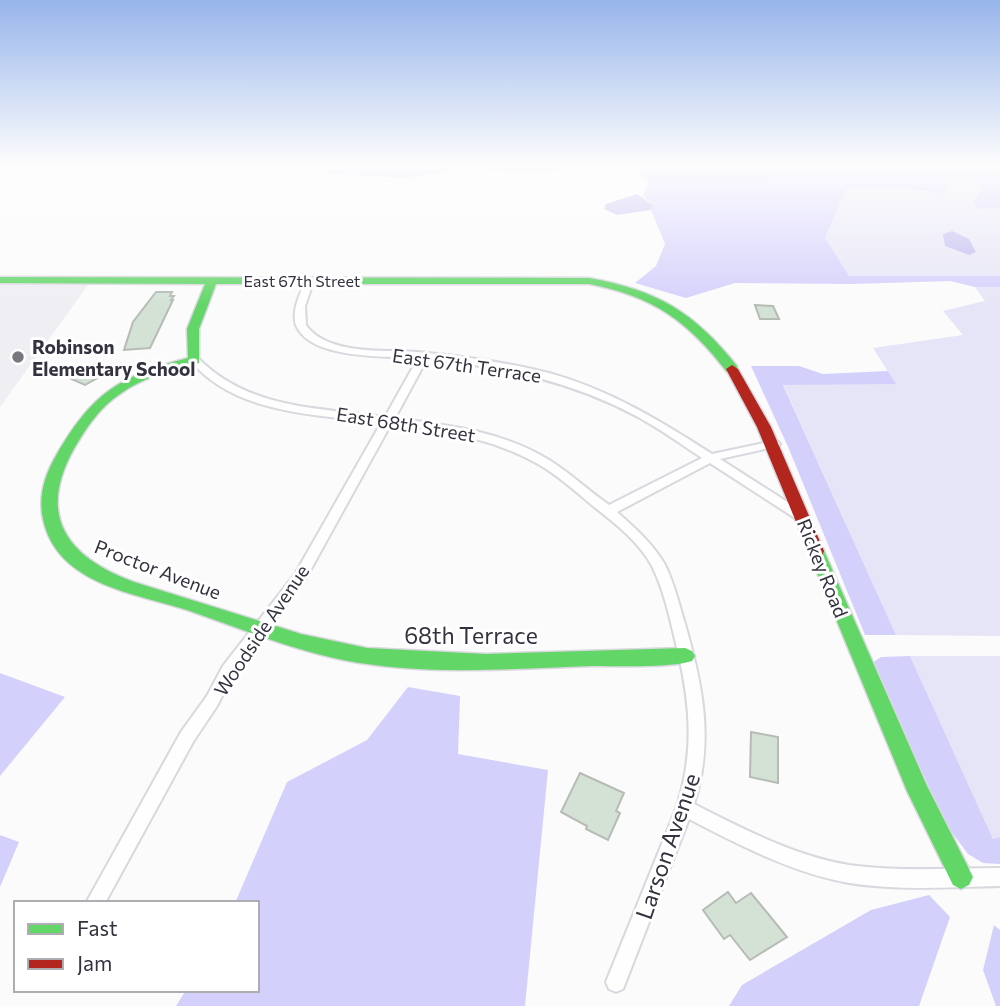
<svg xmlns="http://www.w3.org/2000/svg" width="1000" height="1006" font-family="Commissioner,sans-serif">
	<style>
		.built { fill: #eeeef3 }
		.green { fill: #e6e5f7 }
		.forest { fill: #d4d0fc }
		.water { fill: #beb7ef }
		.building { fill: #d4e2d6; stroke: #b6bbb6; stroke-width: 2 }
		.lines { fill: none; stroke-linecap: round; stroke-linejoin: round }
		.street-casing { stroke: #d8d8de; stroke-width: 4 }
		.fast-casing { stroke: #d8d8de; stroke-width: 3 }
		.jam-casing { stroke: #d8d8de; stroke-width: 3 }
		.street { fill: #fefefe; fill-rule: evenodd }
		.fast { fill: #63d668; fill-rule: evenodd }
		.jam { fill: #b3261e; fill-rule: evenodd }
		.poi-dot { fill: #797881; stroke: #fff; stroke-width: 2.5 }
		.labels { text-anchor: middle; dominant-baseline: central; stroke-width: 6; stroke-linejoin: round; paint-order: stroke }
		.far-street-label { font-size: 16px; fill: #33323f; stroke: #fff }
		.poi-label { font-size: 19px; font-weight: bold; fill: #33323f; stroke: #fff; text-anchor: start }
		.street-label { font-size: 19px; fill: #33323f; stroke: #fff }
		.near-street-label { font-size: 23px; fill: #33323f; stroke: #fff }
	</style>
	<rect width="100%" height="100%" fill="#fbfbfb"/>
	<path class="built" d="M90,282L0,407V283Z"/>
	<path class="green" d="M955,180L985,186L973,202L977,209L1000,208V276H848L825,238L847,189L908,188L940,194Z
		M975,287H1000V636L896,635L783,384H896L873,348L963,335L943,311L985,301Z
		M910,656H1000V837L993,839Z"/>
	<path class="forest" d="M330,165H565L567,171L526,173L462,169L407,178L330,174L328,167Z
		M633,165H1000V208L977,209L973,202L985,186L955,180L940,194L908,188L847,189L825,238L849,276H1000V287H975L950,281L853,284L735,283L686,298L635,283L656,266L665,244L651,210L653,205L643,196L648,184Z
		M751,366H799L823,374L888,371L896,384L783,385L896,635H865L789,449Z
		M910,656L993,839L1000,837V864L983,863L968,854L947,826L872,663L881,657Z
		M0,673L65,697L0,776Z
		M408,687L460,696L458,754L548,770L525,1006H176L186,990H257V903H235L287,782L367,740Z
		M0,835L19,842L0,887Z
		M929,895L950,917L919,1006H729L742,985L871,910Z
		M994,925L1000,930V1006H996L983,970Z"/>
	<path class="water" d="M637,194L653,205L651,210L617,215L604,209L606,204Z
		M952,231L969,239L976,252L969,255L945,246L943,234Z"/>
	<path class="building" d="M156,292H172L170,296H174L171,300H173L150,348L124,350L133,322Z
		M755,305L773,306L779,319H760Z
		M94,364L110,371L85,385L69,378Z
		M751,732L778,737V783L750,777Z
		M580,773L624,793L616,811L620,813L608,840L586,829L587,826L561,812Z
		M728,892L736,903L751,893L787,937L750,960L730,935L724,939L703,910Z"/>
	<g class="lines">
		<defs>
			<path id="street" d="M307,278L314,280L305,306L306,325C312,334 321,339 331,343C358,353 389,350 417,352C461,356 506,362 549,373C610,390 659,420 712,454L774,441L778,442L780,444L778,446L720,459L806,514L808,517L806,520H798L710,463L617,512C634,527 652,543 664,563C674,582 679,604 685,624C703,686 714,742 694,804C743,829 795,856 849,865C899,872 950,868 1000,868V886C950,887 899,891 849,883C793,873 739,845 689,819L623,989L616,992L609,989L606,982L676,809C694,755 691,707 678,652C671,624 665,592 652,566C639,542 615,523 593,506C576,492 558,475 538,464C490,437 445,432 391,424L305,580L233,674L217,706L193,742L105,903H86L181,732L207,696L223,666L295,574L381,423C317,414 235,415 190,360L192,358H198C247,409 320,408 385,417L418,358C387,356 310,360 296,325C291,311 301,291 307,278ZM427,359C502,367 572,381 638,417C660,429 681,444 702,458L609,505C589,491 570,473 549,460C502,431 447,425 395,418Z"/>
			<path id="fast" d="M0,277L589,278C657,290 694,312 737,366V372H727C688,321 653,296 589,284H216L199,329V363C172,370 143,377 120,394C100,407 87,427 75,447C36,515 66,557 134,582L301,634L367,648L486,654L685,648L692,651L695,656L692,661C670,668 617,666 592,666C510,669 424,676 343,660C290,649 239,628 187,610C135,593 57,585 43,519C38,496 45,474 57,454C93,392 120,376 188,358L187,329L205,284L0,283Z
				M816,545L822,547L824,551L927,786L969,869L973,877L969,885L961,889L953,885L907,791L808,551L810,547Z"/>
			<path id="jam" d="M732,365L738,369L771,427L824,551L822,555H810L808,551L757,427L726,369Z"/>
		</defs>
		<use href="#street" class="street-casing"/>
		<use href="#fast" class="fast-casing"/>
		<use href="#jam" class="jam-casing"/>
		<use href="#street" class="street"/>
		<use href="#fast" class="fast"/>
		<use href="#jam" class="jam"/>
	</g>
	<linearGradient id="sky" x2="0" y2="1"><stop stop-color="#97b5eb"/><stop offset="0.54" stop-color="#fdfdfd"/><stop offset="1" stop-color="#fdfdfd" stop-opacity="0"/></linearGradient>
	<rect width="1000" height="306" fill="url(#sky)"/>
	<circle class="poi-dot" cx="18" cy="357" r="7"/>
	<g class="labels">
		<g class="far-street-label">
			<text x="302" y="280">East 67th Street</text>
		</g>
		<g class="poi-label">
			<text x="32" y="346">Robinson<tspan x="32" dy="22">Elementary School</tspan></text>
		</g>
		<g class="street-label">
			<text transform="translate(467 365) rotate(8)">East 67th Terrace</text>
			<text transform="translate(406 424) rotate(9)">East 68th Street</text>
			<text transform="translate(823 568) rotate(68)">Rickey Road</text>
			<text transform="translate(158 569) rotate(21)">Proctor Avenue</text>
			<text transform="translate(261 630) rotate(-56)">Woodside Avenue</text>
		</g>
		<g class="near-street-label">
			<text x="471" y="635">68th Terrace</text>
			<text transform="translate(667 846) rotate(-71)">Larson Avenue</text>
		</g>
	</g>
	<rect x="14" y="901" width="245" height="91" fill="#ffffff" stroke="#adadb2" stroke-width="2"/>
	<rect x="28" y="924" width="35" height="10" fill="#63d668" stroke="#adadb2" stroke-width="2"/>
	<text x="77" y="936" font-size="21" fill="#33323f">Fast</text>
	<rect x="28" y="959" width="35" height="10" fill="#b3261e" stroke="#adadb2" stroke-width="2"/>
	<text x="77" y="971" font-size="21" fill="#33323f">Jam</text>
</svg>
